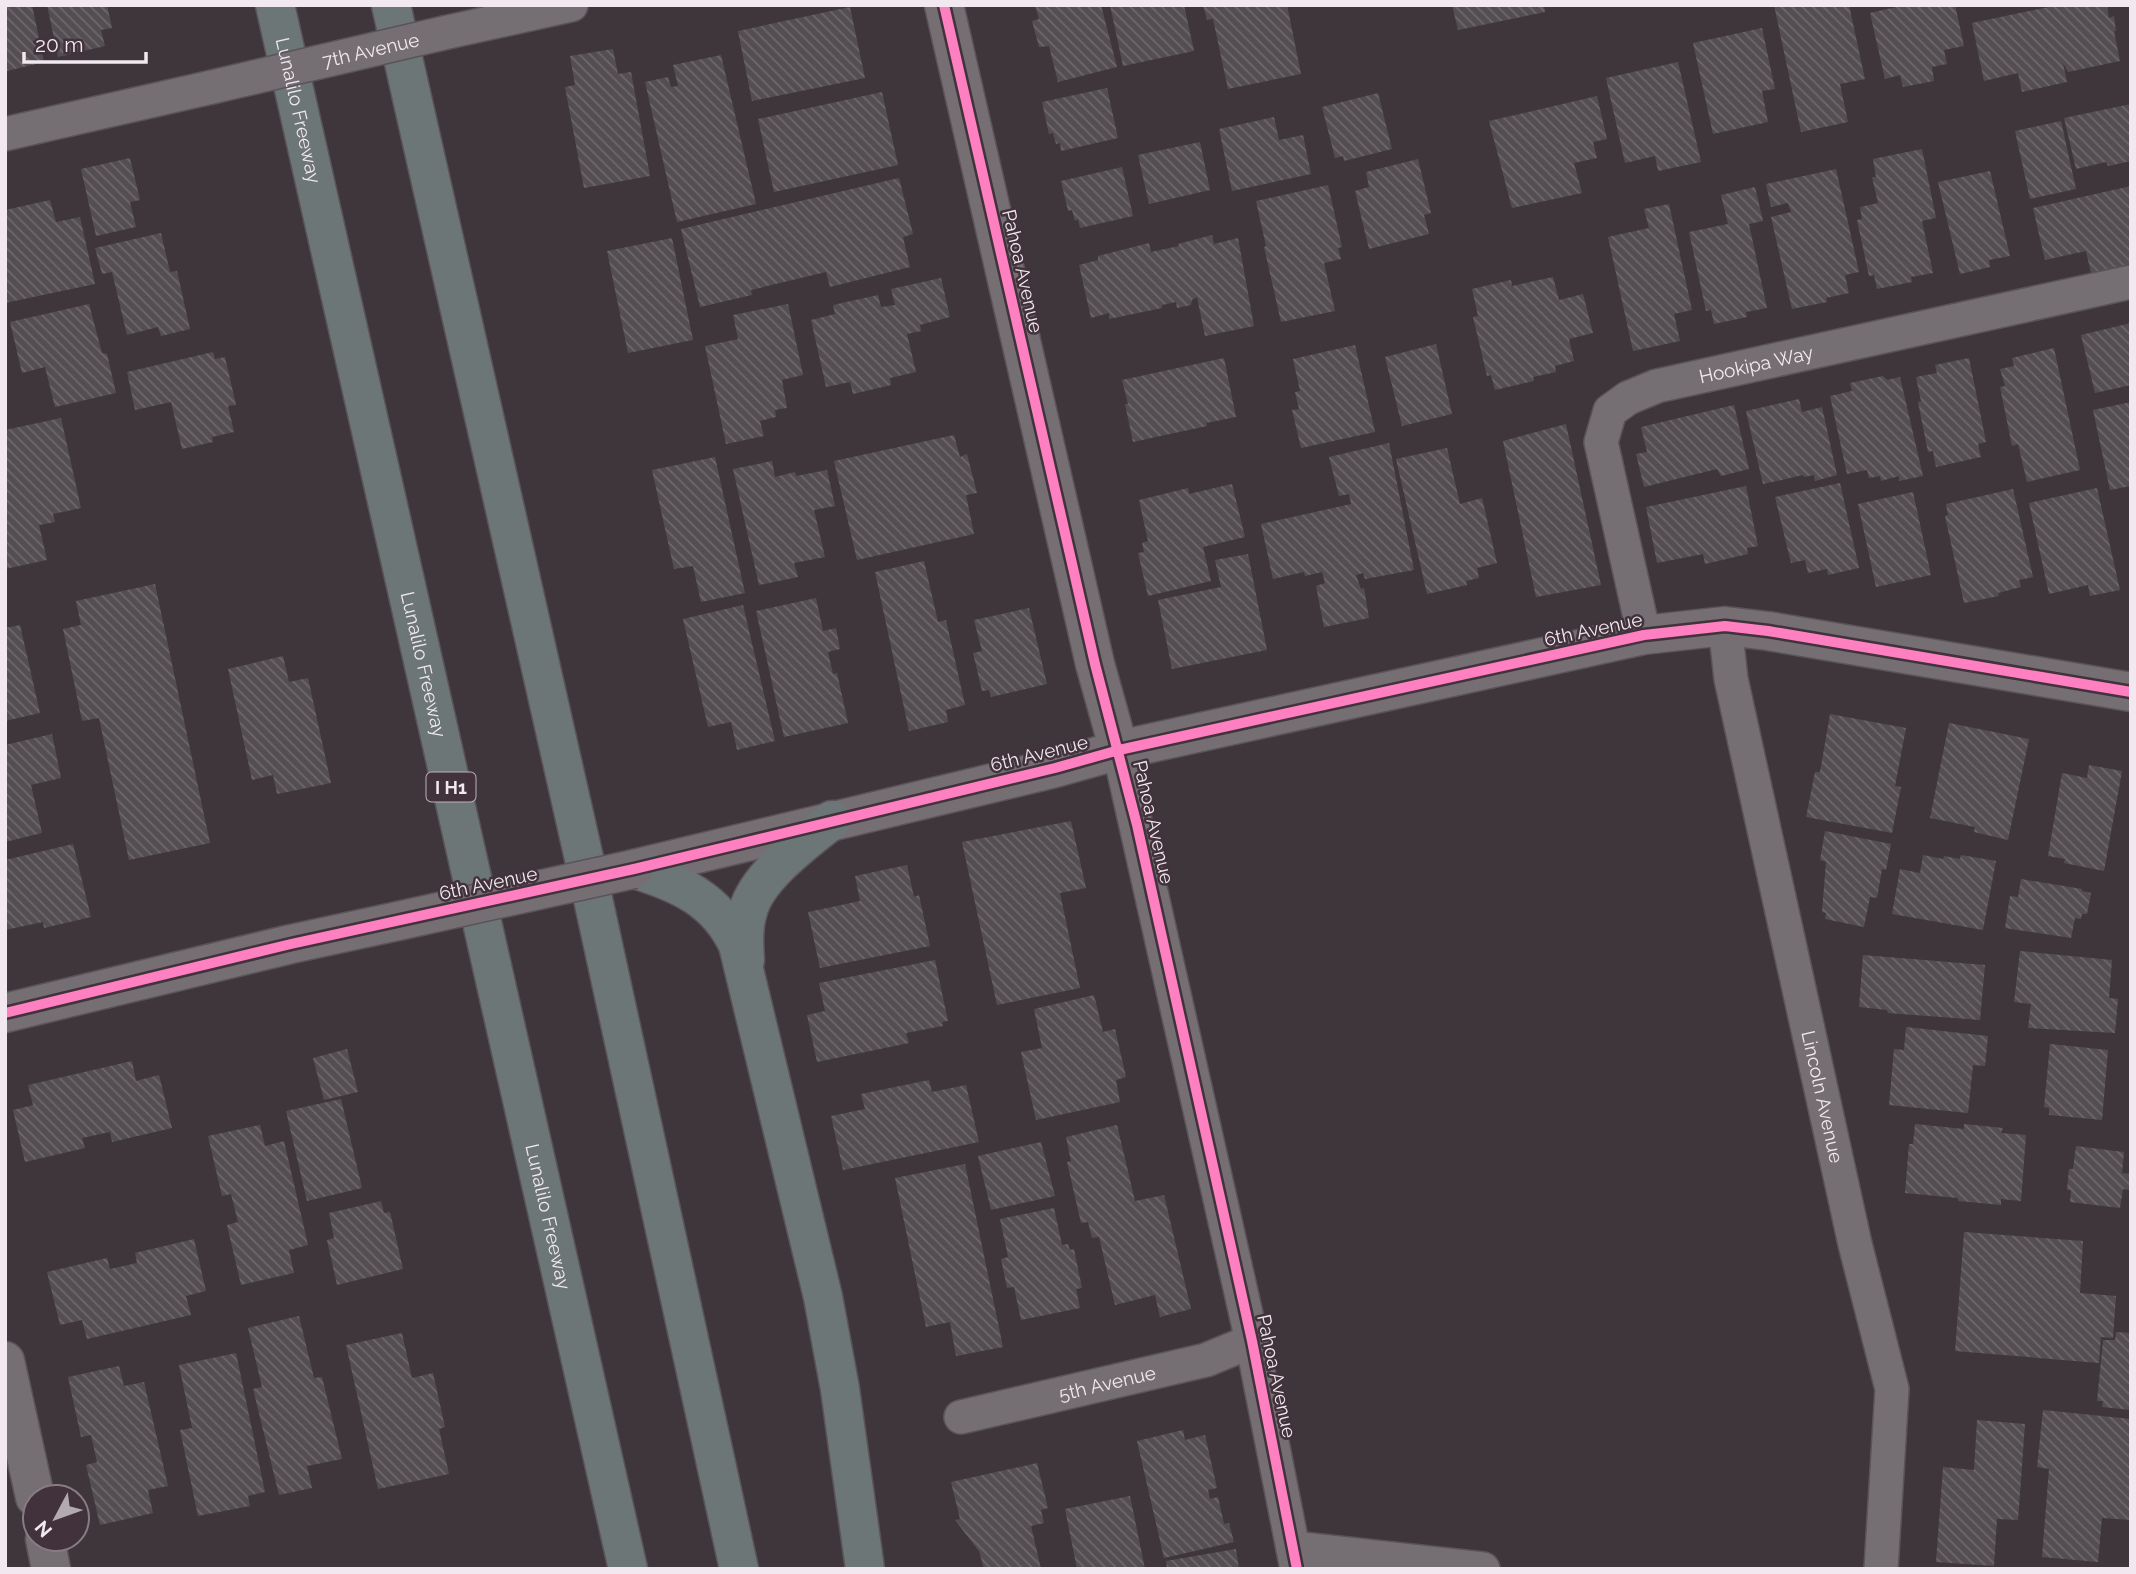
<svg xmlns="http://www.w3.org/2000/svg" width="2136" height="1574" font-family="Raleway,sans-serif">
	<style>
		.building { fill: url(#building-back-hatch) }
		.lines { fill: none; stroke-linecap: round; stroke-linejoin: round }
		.minor-casing { stroke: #5a5358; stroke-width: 36 }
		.tertiary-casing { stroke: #5a5358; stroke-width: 41 }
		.motorway-casing { stroke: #5a5358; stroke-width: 41 }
		.minor { stroke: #756f73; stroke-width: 33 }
		.tertiary { stroke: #756f73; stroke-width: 38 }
		.motorway { stroke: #6c7677; stroke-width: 38 }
		.minor-bridge-casing { stroke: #5a5358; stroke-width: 36; stroke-linecap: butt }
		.tertiary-bridge-casing { stroke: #5a5358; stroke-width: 41; stroke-linecap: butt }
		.minor-bridge { stroke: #756f73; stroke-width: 33 }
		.tertiary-bridge { stroke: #756f73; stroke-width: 38 }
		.cycleway-casing { stroke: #42323c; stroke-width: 15 }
		.cycleway { stroke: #ff80c0; stroke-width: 10 }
		.labels { text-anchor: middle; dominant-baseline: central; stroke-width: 5; stroke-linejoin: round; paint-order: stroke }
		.shield { fill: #42323c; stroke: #bdb1b9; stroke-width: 2 }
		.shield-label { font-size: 18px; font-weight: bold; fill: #f2e8ef }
		.street-label { font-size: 19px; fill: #f2e8ef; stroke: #42323c }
	</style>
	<defs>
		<pattern id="building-back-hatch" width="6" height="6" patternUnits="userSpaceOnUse" patternTransform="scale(1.75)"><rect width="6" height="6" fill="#544e52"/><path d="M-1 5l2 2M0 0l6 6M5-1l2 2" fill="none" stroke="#6d686b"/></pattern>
	</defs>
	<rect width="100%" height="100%" fill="#3e363b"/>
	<path class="building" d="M5,5H32L44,62L7,71Z
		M47,5H107L112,28L101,30L105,46L58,57Z
		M1035,5H1101L1117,67L1058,82L1049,46L1039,47L1032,21L1039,19Z
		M1110,5H1184L1194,51L1123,66Z
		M1203,5H1287L1301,74L1228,89L1213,19L1207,20Z
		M1452,5H1544L1545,12L1458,30Z
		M1774,5H1849L1865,79L1840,84L1848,122L1801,132Z
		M1905,5H1955L1964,46L1944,50L1947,64L1932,67L1934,81L1903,87L1900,75L1885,79L1870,13Z
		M2058,5H2107L2109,18L2114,16L2116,31H2114L2120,61L2068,72L2063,63L2067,82L2022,92L2018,73L1984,81L1972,23Z
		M850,7L865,78L752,101L738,31Z
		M1762,28L1775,89L1762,91L1768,122L1713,134L1693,43Z
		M613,49L618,74L631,72L650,176L584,188L565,87L575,85L570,56Z
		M721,55L756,204L677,222L645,82L668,77L671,87L678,86L673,65Z
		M1678,62L1701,162L1658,171L1655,156L1625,163L1606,78Z
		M1107,88L1118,138L1061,151L1060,143L1056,144L1053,133L1049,134L1042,102Z
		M882,92L898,165L774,192L758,119Z
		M1378,93L1392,149L1344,161L1343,156L1335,158L1322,107Z
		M1597,96L1607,139L1593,142L1597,158L1574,163L1582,193L1512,208L1489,121Z
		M2131,104V161L2108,166L2106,162L2076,169L2064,118Z
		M1274,117L1279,140L1303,135L1311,174L1232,191L1219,129Z
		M2061,121L2076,189L2030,199L2015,131Z
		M1200,142L1210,190L1149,204L1138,155Z
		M1922,149L1936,218L1922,221L1933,273L1911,277L1912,282L1877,289L1874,275L1869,276L1857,220L1862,219L1860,207L1878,203L1872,177H1876L1873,159Z
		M130,158L140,200L130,202L136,227L96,236L81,169Z
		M1418,159L1431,213L1424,215L1429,234L1369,249L1355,191L1369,187L1366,172Z
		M1122,167L1133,216L1080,228L1078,219L1075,221L1072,210L1068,211L1061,181Z
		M1836,169L1859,272L1845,275L1849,293L1826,298L1827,302L1792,309L1771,217L1791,212L1788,203L1771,207L1766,184Z
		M1990,171L2010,256L1989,260L1990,267L1960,274L1938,182Z
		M899,178L913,234L903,237L910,267L830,287L826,272L751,290L752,295L700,307L681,229Z
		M1328,185L1342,247L1338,248L1341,259L1324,263L1335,311L1281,322L1264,247L1266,246L1256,201Z
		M2131,186V264L2091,273L2086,251L2045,260L2033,208Z
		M1755,187L1763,221L1749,224L1767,308L1746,312L1747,317L1714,324L1711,310L1706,311L1689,232L1728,224L1721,195Z
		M50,200L56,222L80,217L95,284L5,303V210Z
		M1669,204L1692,310L1674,314L1680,341L1633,351L1608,237L1649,228L1644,209Z
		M161,233L170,272L177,271L190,329L161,336L158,327L127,335L112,272L102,274L95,248Z
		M1212,235L1214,244L1238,238L1254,326L1205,336L1197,297L1192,300L1191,305L1177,308L1176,302L1162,305V308L1109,319V313L1091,318L1079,265L1098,260V256L1149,243L1151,252L1179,246L1178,244Z
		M672,238L693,340L628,353L607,251Z
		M1553,277L1559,300L1583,294L1593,333L1569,339L1574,361L1555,366L1556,372L1533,377L1534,381L1495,390L1491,375L1487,376L1473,317L1478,316L1472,289L1511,280L1512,286Z
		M941,278L950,317L920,325L921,331L907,334L916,372L890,378L891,385L853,394L850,382L826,387L811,320L835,314L833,305L878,295L881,307L895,305L891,289Z
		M89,304L102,353L107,354L116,393L55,407L45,367L22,373L10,322Z
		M788,304L803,375L782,380L787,408L775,410L776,417L760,421L764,436L726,444L705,346L738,339L733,315Z
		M2131,323V385L2095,393L2081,335Z
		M1436,344L1452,414L1402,426L1385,357Z
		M1355,345L1375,432L1301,448L1292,410L1299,409L1295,392L1300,391L1293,359Z
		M2054,348L2080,470L2027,482L2018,444L2012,446L2000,387L2005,386L2000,369L2014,366L2012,358Z
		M213,352L215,359L225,357L236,405L228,406L234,432L212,437L213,442L182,449L171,402L135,410L127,372Z
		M1224,358L1236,417L1206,423L1207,426L1133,442L1125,404H1128L1122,380Z
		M1969,358L1986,442L1978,444L1981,457L1936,467L1933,451L1928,452L1918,402L1921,401L1916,377L1937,373L1935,365Z
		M1883,376L1887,380L1900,377L1923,476L1899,481V476L1881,481L1880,476L1869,478L1867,470L1847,474L1830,396L1852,391L1850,383Z
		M1799,399L1802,412L1822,407L1837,475L1815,481L1814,475L1804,477L1803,475L1763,484L1746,411Z
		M2131,402V486L2110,490L2093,410Z
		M1734,405L1749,469L1721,476L1717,469L1644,487L1636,454L1647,452L1641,427Z
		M61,418L81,508L53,514L55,522L39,525L47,560L5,569V430Z
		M1566,424L1601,585L1536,597L1503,441Z
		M954,435L960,457L967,454L977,493L966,495L974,534L857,560L834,461Z
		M1389,443L1414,570L1365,579L1363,573L1356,575L1361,589L1364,588L1369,618L1324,627L1316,586L1325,583L1322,572L1305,576L1304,572L1273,579L1261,524L1351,504L1349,494L1339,496L1329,457Z
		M1447,448L1460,504L1482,498L1497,563L1477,568L1479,578L1466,581L1467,585L1427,594L1396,459Z
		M715,457L745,593L701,602L693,566L674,569L652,470Z
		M772,461L775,477L795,472L796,476L827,470L835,506L814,510L825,557L794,563L798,577L759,585L733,469Z
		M1840,483L1859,568L1828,575L1827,569L1808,573L1805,560L1791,563L1775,497Z
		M1232,484L1245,537L1203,547L1211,581L1148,596L1138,553L1144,552L1142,543L1148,541L1139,500L1188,488L1189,494Z
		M1746,486L1758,546L1747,548L1748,554L1705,564L1703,554L1657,563L1646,507Z
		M2097,488L2120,590L2090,596L2088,585L2049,594L2029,503Z
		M2013,489L2033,577L2019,580L2021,587L1998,593L1999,596L1964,603L1945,516L1948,515L1946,504Z
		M1913,492L1931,575L1876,587L1858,504Z
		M1248,554L1267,650L1172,669L1158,600L1221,587L1215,560Z
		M924,561L938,622L946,620L965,705L946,710L948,722L909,731L875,572Z
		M155,584L210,843L129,860L99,718L82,721L63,629L81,625L76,601Z
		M816,598L823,631L836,628L840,649L828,652L833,674L837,673L848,723L784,737L756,611Z
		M743,605L775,741L737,750L731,722L708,727L683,619Z
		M1029,608L1047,684L991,697L989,690L982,691L973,653L982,651L974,620Z
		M20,625L40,713L5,721V628Z
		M283,656L289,682L308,678L331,783L277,794L273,775L252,780L228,669Z
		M1830,714L1906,728L1895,786L1901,787L1892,833L1806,817L1815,772H1820Z
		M1949,723L2029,739L2008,840L1974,832L1975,827L1930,818Z
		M52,734L61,778L31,785L42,833L5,842V745Z
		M2089,765L2122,771L2104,871L2064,863L2065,859L2048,856L2062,773L2087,778Z
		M1071,821L1086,888L1060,893L1080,988L997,1005L962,842Z
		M1825,831L1891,844L1886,870L1882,869L1877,898L1870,897L1864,927L1825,919L1826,913L1822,912L1826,862L1820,860Z
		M73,844L91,917L44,928L43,922L5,930V860Z
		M1923,855L1943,859L1944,856L1960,859L1961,855L1996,861L1983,930L1892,914L1900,869L1920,873Z
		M907,865L914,897L919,895L930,946L820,968L808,912L860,901L855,876Z
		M2021,879L2082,889V891L2091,893L2087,914H2082L2081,919L2075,918L2071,938L2005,928L2010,896L2018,897Z
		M2020,951L2112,960L2109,998L2118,999L2115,1033L2028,1028L2031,1004L2014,1002Z
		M1863,955L1985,965L1980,1020L1888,1013L1887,1010L1859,1007Z
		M935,960L948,1021L942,1022L943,1026L906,1033L909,1043L817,1062L807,1015L825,1011L819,983Z
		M1094,995L1103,1032L1115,1029L1126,1077L1116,1080L1120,1102L1036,1120L1021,1052L1042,1048L1034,1009Z
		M1906,1027L1988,1036L1985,1066L1973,1065L1968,1113L1889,1105L1894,1049L1904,1050Z
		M2050,1044L2108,1050L2102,1120L2049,1115V1108L2044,1107Z
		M347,1049L358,1092L324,1100L313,1058Z
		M132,1061L136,1081L159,1075L172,1128L112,1142L110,1132L82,1138L85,1148L25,1162L13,1110L33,1105L28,1085Z
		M929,1080L932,1092L966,1085L979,1142L843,1170L831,1116L865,1109L861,1094Z
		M341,1099L362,1188L307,1201L286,1111Z
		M1915,1124L1964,1129V1124L2003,1128L2001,1133L2026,1135L2021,1201L2001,1199V1205L1958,1201V1198L1905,1193L1909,1144H1913Z
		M260,1125L265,1146L284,1141L308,1245L289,1250L294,1273L241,1285L227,1225L238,1222L231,1194L222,1196L208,1136Z
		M1117,1125L1135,1201L1164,1195L1191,1309L1160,1317L1155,1295L1115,1305L1099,1237L1092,1238L1088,1222L1081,1223L1067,1162L1071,1161L1066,1137Z
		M1041,1142L1055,1196L991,1210L978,1156Z
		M2076,1146L2124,1152L2122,1173L2131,1174V1177L2129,1190L2123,1189L2120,1208L2070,1202L2071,1190H2067L2069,1169H2073Z
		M965,1164L1003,1347L956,1356L950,1322L926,1327L895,1178Z
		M381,1201L384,1213L390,1212L403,1269L337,1285L327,1240L334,1238L329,1213Z
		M1054,1208L1062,1245L1068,1244L1070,1250L1074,1249L1082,1288L1076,1289L1080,1308L1021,1320L1014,1287L1007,1288L1001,1259L1008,1257L1000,1219Z
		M1964,1232L2083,1241L2080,1293L2116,1296L2113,1338L2101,1337L2099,1363L1955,1351Z
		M194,1239L206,1291L186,1296L191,1315L87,1339L82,1320L60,1325L47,1272L107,1258L110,1269L137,1263L135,1253Z
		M299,1316L314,1378L322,1377L342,1459L307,1466L312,1488L279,1495L253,1389L262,1387L248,1328Z
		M2116,1332L2131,1333V1410L2102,1407L2103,1401H2097L2103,1340H2115Z
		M402,1333L412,1378L433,1373L445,1427L439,1429L449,1474L378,1489L346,1345Z
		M236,1353L265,1492L248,1496L250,1506L198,1516L180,1430L192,1428L179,1365Z
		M119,1366L124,1386L144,1382L168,1486L148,1490L153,1513L100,1525L86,1465L97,1462L91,1435L81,1437L68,1377Z
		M2043,1410L2131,1419V1520L2102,1518L2098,1562L2042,1557L2049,1469L2037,1467Z
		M1977,1420L2025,1424L2018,1520L1997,1519L1994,1566L1936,1562L1943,1467L1974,1470Z
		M1183,1430L1185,1440L1205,1435L1217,1488L1208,1490L1210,1499L1218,1497L1224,1524L1229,1523L1234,1542L1164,1558L1137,1441Z
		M1037,1463L1048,1508L1041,1510L1044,1523L1031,1526L1041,1569H984L979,1551L955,1520L960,1519L951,1482Z
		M1130,1496L1145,1569H1077L1065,1509Z
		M1236,1549L1239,1569H1167L1166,1561Z"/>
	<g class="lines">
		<defs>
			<g id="minor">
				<path d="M448,32L571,5"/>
				<path d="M5,134L212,87"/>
				<path id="s1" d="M1725,626L1731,679L1855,1244L1892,1389L1881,1569"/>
				<path id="s2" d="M1644,635L1601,442L1610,411L1628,398L1657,386L2131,282"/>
				<path d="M1119,750L1252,1341L1297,1569"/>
				<path id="s3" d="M961,1417L1206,1360L1252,1341"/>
				<path d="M1293,1548L1483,1569"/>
			</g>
			<path id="tertiary" d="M944,5L1095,664L1119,750
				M634,869L1055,768L1119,750L1644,635L1725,626L1768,631L2131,692
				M5,1013L291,944L398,921
				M5,1361L35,1497
				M45,1539L51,1569"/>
			<g id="motorway">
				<path id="s4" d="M275,5L628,1569"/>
				<path d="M391,5L588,876L739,1569"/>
				<path d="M634,869C679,883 717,899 738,945L823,1297L840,1389L865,1569"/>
				<path d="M745,960C744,944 743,927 748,911C757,876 805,842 832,820"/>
			</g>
		</defs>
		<use href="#minor" class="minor-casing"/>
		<use href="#tertiary" class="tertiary-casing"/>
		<use href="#motorway" class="motorway-casing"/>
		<use href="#minor" class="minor"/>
		<use href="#tertiary" class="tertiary"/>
		<use href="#motorway" class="motorway"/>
		<defs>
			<g id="minor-bridge">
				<path id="s5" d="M212,87L448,32"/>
			</g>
			<path id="tertiary-bridge" d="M398,921L634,869"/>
		</defs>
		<use href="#minor-bridge" class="minor-bridge-casing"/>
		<use href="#tertiary-bridge" class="tertiary-bridge-casing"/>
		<use href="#minor-bridge" class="minor-bridge"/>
		<use href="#tertiary-bridge" class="tertiary-bridge"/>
		<defs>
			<path id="cycleway" d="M944,5L1095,664L1137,825L1252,1341L1297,1569
				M5,1013L291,944L634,869L1055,768L1119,750L1644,635L1725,626L1768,631L2131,692"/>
		</defs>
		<use href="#cycleway" class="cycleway-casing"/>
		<use href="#cycleway" class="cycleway"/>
	</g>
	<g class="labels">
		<rect class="shield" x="426.5" y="772.5" width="49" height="29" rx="5"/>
		<g class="shield-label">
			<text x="451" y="787">I H1</text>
		</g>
		<g class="street-label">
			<text stroke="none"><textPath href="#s5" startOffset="163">7th Avenue</textPath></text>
			<text stroke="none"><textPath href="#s4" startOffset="108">Lunalilo Freeway</textPath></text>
			<text transform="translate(1023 271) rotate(77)">Pahoa Avenue</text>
			<text stroke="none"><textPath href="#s2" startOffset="385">Hookipa Way</textPath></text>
			<text transform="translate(1593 629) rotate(-12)">6th Avenue</text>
			<text stroke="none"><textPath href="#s4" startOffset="676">Lunalilo Freeway</textPath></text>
			<text transform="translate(1039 753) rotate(-14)">6th Avenue</text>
			<text transform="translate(1154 822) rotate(77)">Pahoa Avenue</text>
			<text transform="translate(488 883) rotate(-12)">6th Avenue</text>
			<text stroke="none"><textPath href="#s1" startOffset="481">Lincoln Avenue</textPath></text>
			<text stroke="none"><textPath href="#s4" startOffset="1242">Lunalilo Freeway</textPath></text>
			<text transform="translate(1277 1376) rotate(78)">Pahoa Avenue</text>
			<text stroke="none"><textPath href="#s3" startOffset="150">5th Avenue</textPath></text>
		</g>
	</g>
	<rect width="2136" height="1574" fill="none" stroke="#f2e8ef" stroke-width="14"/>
	<g transform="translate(56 1518) rotate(229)"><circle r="33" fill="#42323c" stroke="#887b84" stroke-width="2"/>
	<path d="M0-5L12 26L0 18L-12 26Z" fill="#b3aab0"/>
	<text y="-10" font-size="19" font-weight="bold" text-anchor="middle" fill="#f2e8ef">N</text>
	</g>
	<path d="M24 52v10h122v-10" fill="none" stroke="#f2e8ef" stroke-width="3.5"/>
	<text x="35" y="52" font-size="21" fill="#f2e8ef" stroke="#42323c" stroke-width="5" paint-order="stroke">20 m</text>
</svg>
